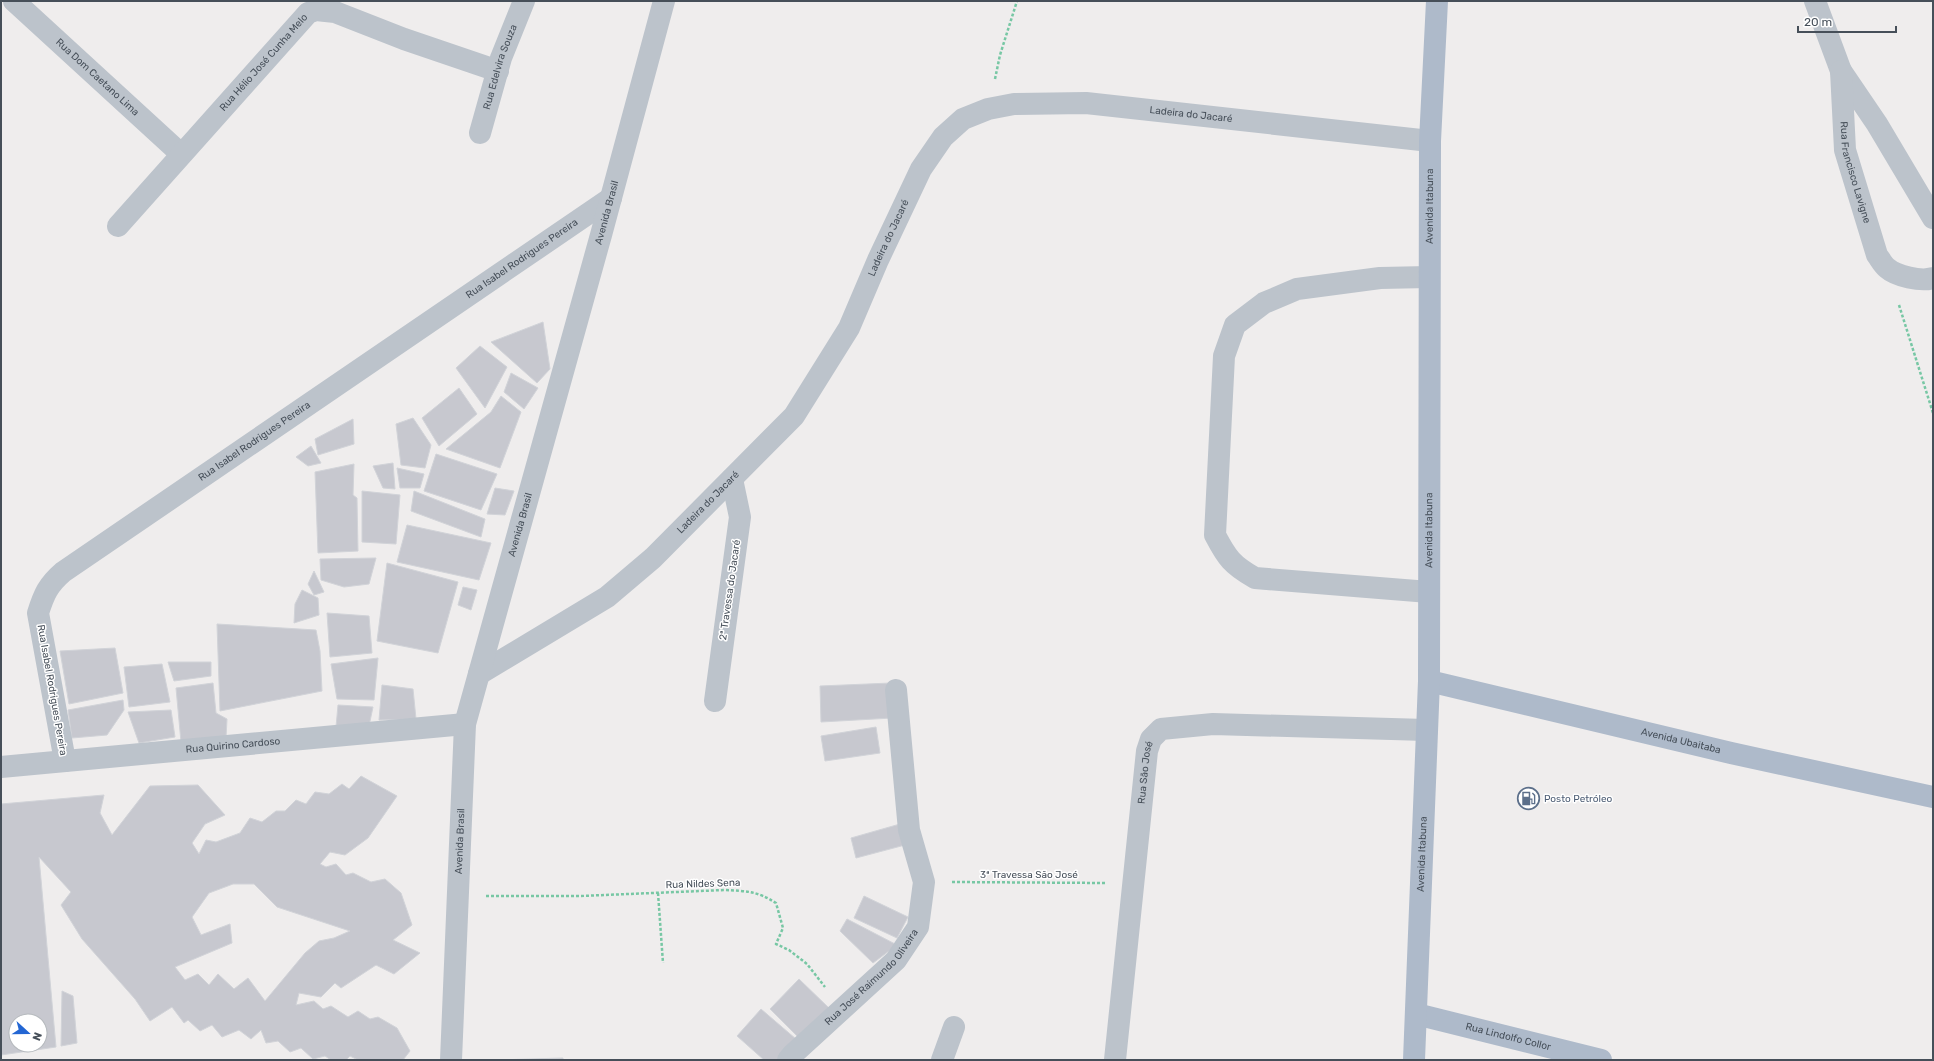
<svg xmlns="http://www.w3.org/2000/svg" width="1934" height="1061" font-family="Rubik,sans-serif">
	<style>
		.building { fill: #c7c8cf; stroke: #d1d3d8; fill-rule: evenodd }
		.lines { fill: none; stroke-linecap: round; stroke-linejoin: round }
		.path { stroke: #77c7a4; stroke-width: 2.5; stroke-dasharray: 3 2; stroke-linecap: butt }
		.minor { stroke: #bcc3cb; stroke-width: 22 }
		.major { stroke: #aebaca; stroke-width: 22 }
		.labels { text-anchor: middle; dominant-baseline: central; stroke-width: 3; stroke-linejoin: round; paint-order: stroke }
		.street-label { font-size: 10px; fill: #464f59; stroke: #fff }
		.service-label { font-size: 10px; fill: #4e5e75; stroke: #fff; text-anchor: start }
	</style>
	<rect width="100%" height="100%" fill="#efeded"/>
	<path class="building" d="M543,322L550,369L537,383L491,342Z
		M480,346L507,367L485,408L456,368Z
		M511,373L538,388L524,409L504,392Z
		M459,388L477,414L439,446L422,418Z
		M501,396L521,412L500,468L446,449L491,412Z
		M413,418L431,445L425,468L401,465L396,424Z
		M353,419L354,444L318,455L315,439Z
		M311,446L321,463L308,466L296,457Z
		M436,454L497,474L481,510L424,491Z
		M393,463L395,489L383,488L373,466Z
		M354,464L353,495L357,498L358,551L318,553L315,472Z
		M397,468L424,474L420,488H400Z
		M495,488L514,491L505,515L487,514Z
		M362,491L400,495L396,544L362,542Z
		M414,491L485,519L481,537L411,511Z
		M407,525L491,543L479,580L397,562Z
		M376,558L369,584L344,587L321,580L320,559Z
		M387,563L458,582L438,653L377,641Z
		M314,571L324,592L314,595L308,584Z
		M463,587L477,590L471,610L458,605Z
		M302,590L318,598L319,615L294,623L295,604Z
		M327,613L369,616L372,653L330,657Z
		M217,624L316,630L320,651L322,691L220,711Z
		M115,648L123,693L69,704L60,651Z
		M378,658L374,700L337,699L331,664Z
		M168,662H211V676L174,681Z
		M162,664L170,702L129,707L124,667Z
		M213,683L216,713L227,719L226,738L181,742L176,688Z
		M891,683L892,718L821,722L820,686Z
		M382,685L413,689L416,719L379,720Z
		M123,700L124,710L107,735L72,738L68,710Z
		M338,705L373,707L369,726L336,727Z
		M171,710L175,737L139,743L128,712Z
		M876,727L880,753L825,761L821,736Z
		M361,776L397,796L368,838L345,855L330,852L320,864L326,867L336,864L346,875L353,873L371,882L385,879L401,893L412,925L393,940L420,953L394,974L376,965L341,988L335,983L321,997L299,993L296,1005L314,1001L323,1009L331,1006L348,1017L358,1011L370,1019L378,1017L397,1028L410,1051L403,1060H358L350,1056L346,1060H331L325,1056L313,1059L301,1048L290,1052L278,1041L266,1043L261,1030L251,1039L239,1030L222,1037L212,1025L200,1031L188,1020L184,1023L172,1007L150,1021L135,999L82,939L61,905L71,892L39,857L56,1047L1,1055V804L104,795L100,813L112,835L150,786L198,785L225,815L205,824L192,843L199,854L206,840L216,842L240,833L250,818L262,822L276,811H285L296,800L306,804L315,792L329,794L342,784L349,789ZM16,1021H40V1045H16Z
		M900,824L905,845L856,858L851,838Z
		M233,884H254L277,907L350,931L334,938L319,941L305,953L265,1001L248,978L234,989L218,974L209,985L198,974L185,980L175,967L232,943L230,924L201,935L192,917L209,893Z
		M864,896L908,917L897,938L854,918Z
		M847,919L897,945L873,963L840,931Z
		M799,979L830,1009L800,1039L770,1009Z
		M62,991L73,996L77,1043L61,1046Z
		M761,1009L796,1039L778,1060H764L737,1036Z
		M563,1058V1060H496Z"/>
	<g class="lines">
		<path class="path" d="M995,79L1000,55L1017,1
			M1899,305L1933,413
			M952,882L1105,883
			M658,893L663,963
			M486,896H581L724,890C747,891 757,891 776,903L783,928L776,944L789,950L807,964L825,987"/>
		<g class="minor">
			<path id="s1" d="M14,1L181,154"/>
			<path d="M1815,1L1841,71L1877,124L1933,218"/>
			<path id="s2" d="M1841,71L1845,150L1877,255C1880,259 1883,265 1887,268C1896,276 1921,282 1933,278"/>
			<path id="s3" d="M480,133L501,58L524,1"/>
			<path id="s4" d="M118,226L308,13L316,10L335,12L404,39L498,71"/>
			<path d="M1429,592L1255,578C1232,565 1227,558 1215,535L1224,356L1235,325L1264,303L1297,289L1380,278L1429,277"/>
			<path id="s5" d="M479,674L607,597L653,558L794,416L849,328L878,260L921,169L943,137L963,119L988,109L1014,104L1086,103L1430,141"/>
			<path d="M715,701L740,517L732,479"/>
			<path id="s6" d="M65,761L38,613C44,594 48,585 63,572L611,198"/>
			<path id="s7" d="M1,767L465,724"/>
			<path id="s8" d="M451,1060L465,724L601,235L664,1"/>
			<path id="s9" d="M788,1060L792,1055L896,960L918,927L924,882L909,830L896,690"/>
			<path d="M942,1060L954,1027"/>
			<path id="s10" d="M1115,1060L1147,751L1151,739L1161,729L1213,724L1426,730"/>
		</g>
		<g class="major">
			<path id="s11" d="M1429,681L1731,753L1933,797"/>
			<path id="s12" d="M1416,1014L1601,1060"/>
			<path id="s13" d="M1414,1060L1429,681L1430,141L1437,1"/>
		</g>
	</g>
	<defs>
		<symbol id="fuel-ring" viewBox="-11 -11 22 22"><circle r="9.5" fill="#fff" stroke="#5c6f8a" stroke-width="1.5"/><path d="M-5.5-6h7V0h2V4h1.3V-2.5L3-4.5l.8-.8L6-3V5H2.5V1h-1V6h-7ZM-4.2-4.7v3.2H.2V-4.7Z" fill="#5c6f8a"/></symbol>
	</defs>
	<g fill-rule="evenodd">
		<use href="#fuel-ring" x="1516" y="786" width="25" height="25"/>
	</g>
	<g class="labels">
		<g class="street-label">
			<text stroke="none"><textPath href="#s4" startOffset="219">Rua Hélio José Cunha Melo</textPath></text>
			<text stroke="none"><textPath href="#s3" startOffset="69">Rua Edelvira Souza</textPath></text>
			<text stroke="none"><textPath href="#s1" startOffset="113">Rua Dom Caetano Lima</textPath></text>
			<text stroke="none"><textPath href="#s5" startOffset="985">Ladeira do Jacaré</textPath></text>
			<text stroke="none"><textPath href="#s2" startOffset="103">Rua Francisco Lavigne</textPath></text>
			<text stroke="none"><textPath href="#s13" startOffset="854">Avenida Itabuna</textPath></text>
			<text stroke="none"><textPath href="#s8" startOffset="867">Avenida Brasil</textPath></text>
			<text stroke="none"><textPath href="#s5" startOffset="612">Ladeira do Jacaré</textPath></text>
			<text stroke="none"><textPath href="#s6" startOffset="755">Rua Isabel Rodrigues Pereira</textPath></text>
			<text stroke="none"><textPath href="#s6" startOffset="431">Rua Isabel Rodrigues Pereira</textPath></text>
			<text stroke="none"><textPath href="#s5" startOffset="288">Ladeira do Jacaré</textPath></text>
			<text stroke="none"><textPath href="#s8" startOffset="543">Avenida Brasil</textPath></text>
			<text stroke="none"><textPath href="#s13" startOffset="530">Avenida Itabuna</textPath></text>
			<text transform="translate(730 590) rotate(-82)">2ª Travessa do Jacaré</text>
			<text transform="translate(52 690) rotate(80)">Rua Isabel Rodrigues Pereira</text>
			<text stroke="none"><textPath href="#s11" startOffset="259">Avenida Ubaitaba</textPath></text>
			<text stroke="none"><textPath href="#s7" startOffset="233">Rua Quirino Cardoso</textPath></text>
			<text stroke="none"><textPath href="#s10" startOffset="289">Rua São José</textPath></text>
			<text stroke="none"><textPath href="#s8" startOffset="219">Avenida Brasil</textPath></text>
			<text stroke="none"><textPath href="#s13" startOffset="206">Avenida Itabuna</textPath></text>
			<text x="1029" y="875">3ª Travessa São José</text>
			<text transform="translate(703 884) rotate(-2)">Rua Nildes Sena</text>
			<text stroke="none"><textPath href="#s9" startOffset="118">Rua José Raimundo Oliveira</textPath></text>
			<text stroke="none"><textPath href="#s12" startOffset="95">Rua Lindolfo Collor</textPath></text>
		</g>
		<g class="service-label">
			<text x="1544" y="799">Posto Petróleo</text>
		</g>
	</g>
	<rect width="1934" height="1061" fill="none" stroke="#464f59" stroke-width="4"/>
	<g transform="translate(28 1033) rotate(111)"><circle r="19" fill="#ffffff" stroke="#b5b9bd"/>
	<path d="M0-3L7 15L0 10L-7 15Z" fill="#2366d3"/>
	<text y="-6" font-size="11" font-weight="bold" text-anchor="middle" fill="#464f59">N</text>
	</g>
	<path d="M1798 26v6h98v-6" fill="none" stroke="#464f59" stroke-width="2"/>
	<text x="1804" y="26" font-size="12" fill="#464f59" stroke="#ffffff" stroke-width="3" paint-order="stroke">20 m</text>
</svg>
